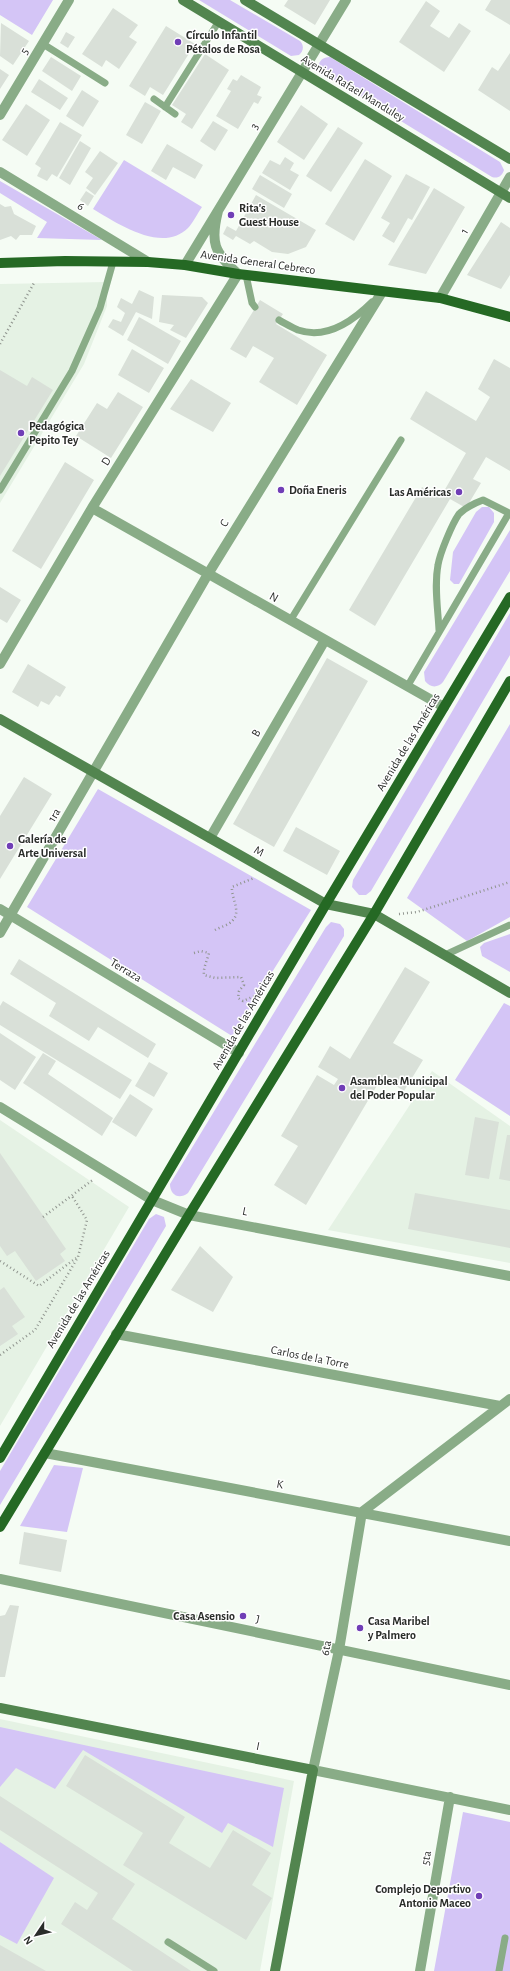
<svg xmlns="http://www.w3.org/2000/svg" width="510" height="1971" font-family="'Alegreya Sans',sans-serif">
	<style>
		.built { fill: #e5f2e4 }
		.green { fill: #d4c5f6 }
		.building { fill: #d9e0d8 }
		.lines { fill: none; stroke-linecap: round; stroke-linejoin: round }
		.path { stroke: #90958f; stroke-width: 2.5; stroke-dasharray: 1 3; stroke-linecap: butt }
		.lane { stroke: #89ac87; stroke-width: 7 }
		.street { stroke: #89ac87; stroke-width: 10 }
		.secondary { stroke: #52854f; stroke-width: 10 }
		.primary { stroke: #256924; stroke-width: 10 }
		.poi-dot { fill: #703eb6; stroke: #fff; stroke-width: 1.5 }
		.labels { text-anchor: middle; dominant-baseline: central; stroke-width: 3; stroke-linejoin: round; paint-order: stroke }
		.poi-label { font-size: 12px; font-weight: bold; fill: #2a2d2a; stroke: #fff; text-anchor: start }
		.street-label { font-size: 12px; fill: #2a2d2a; stroke: #fff }
	</style>
	<rect width="100%" height="100%" fill="#f5fcf4"/>
	<path class="built" d="M107,282V306L84,364L0,503V284Z
		M432,1071L510,1126V1263L328,1230Z
		M0,1120L129,1207L0,1426Z
		M0,1719L294,1781L260,1971H0Z"/>
	<path class="green" d="M0,0H53L32,35L0,15Z
		M199,0H230L300,41C304,45 304,51 299,55L291,56Z
		M330,57L500,162L504,170C502,176 498,179 492,177L321,72C316,65 320,57 330,57Z
		M124,160L202,207C197,214 193,223 188,228C162,254 117,223 93,209Z
		M0,181L102,240L37,238L47,222L0,193Z
		M482,507H489L494,513V522L459,584H454L450,580L453,552L476,512Z
		M510,530V571L443,682C438,688 430,688 425,681L424,672Z
		M510,613V655L371,891L366,895H359L352,887L353,880Z
		M510,724V917L467,941L407,898Z
		M98,789L311,910L232,1036L27,907Z
		M331,922L340,924L344,929V936L188,1193C179,1200 170,1195 170,1184L326,927Z
		M510,934V972L482,956L480,947L484,943Z
		M504,1003L510,1006V1116L455,1080Z
		M156,1214L164,1217L166,1226L0,1505V1471L149,1219Z
		M54,1465L83,1468L67,1532L20,1526Z
		M0,1727L284,1788L273,1847L228,1823L222,1833L83,1750L55,1789L16,1768L0,1787Z
		M463,1812L510,1822V1971H434Z
		M0,1842L54,1878L17,1944L0,1935Z"/>
	<path class="building" d="M288,0H330L315,25L284,6Z
		M491,0H510V25L485,10Z
		M426,1L440,11L430,26L449,38L459,23L471,31L444,72L399,42Z
		M113,8L138,25L129,37L137,42L119,69L106,60L102,67L82,54Z
		M1,23L29,41L13,65L0,56Z
		M166,26L195,44L163,95L150,87L145,96L129,86Z
		M66,32L75,37L68,48L60,43Z
		M510,53V111L478,90L492,67L498,71Z
		M205,54L229,70L192,129L181,122L186,114L172,105Z
		M51,57L81,76L72,91L42,71Z
		M0,69L9,75L0,89Z
		M241,75L261,87L257,95L262,97L258,104L254,102L238,129L216,116L231,91L227,89L233,79L237,81Z
		M39,79L68,98L60,110L31,92Z
		M82,90L99,101L83,127L66,116Z
		M145,102L161,111L142,144L126,135Z
		M26,104L50,120L27,156L2,140Z
		M301,105L328,124L304,160L277,142Z
		M213,121L228,130L215,151L200,141Z
		M60,122L82,135L57,177L52,174L47,181L37,176L41,168L35,164Z
		M338,127L363,143L331,192L306,176Z
		M80,141L91,148L70,185L59,178Z
		M167,144L203,165L195,179L173,167L166,180L151,171Z
		M100,151L118,163L95,195L86,188L93,178L85,172Z
		M285,157L294,163L290,170L299,175L290,190L262,173L270,160L280,165Z
		M365,159L392,176L354,241L325,224Z
		M406,174L430,187L412,220L408,218L394,243L382,236L390,223L381,218Z
		M260,175L292,194L284,208L252,189Z
		M434,188L465,207L426,274L388,265Z
		M86,191L94,196L88,206L80,200Z
		M256,195L316,230L306,247L288,254L272,252L254,241L250,244L236,236L233,240L223,234L227,226L236,231Z
		M0,204L5,207L11,206L14,214L36,226L32,235H20L16,240L11,236L0,240Z
		M501,222L510,228V275L501,289L467,275Z
		M139,290L154,297L152,319L136,312L123,336L108,327L113,319L121,322L125,313L117,307L121,298L132,304Z
		M162,295L202,297L208,303L186,338L170,330L174,325L159,322Z
		M260,300L283,314L276,324L327,355L297,405L259,382L274,358L253,346L246,358L230,349Z
		M139,317L181,341L168,364L127,340Z
		M132,349L164,368L149,393L118,375Z
		M494,359L510,368V471L486,457L473,479L481,483L466,508L450,499L375,626L349,610L422,487L440,498L466,453L410,419L426,391L476,421L490,397L478,389Z
		M0,370L27,386L32,377L53,390L0,476Z
		M191,379L231,403L213,432L170,409Z
		M118,392L143,407L111,458L76,436L97,403L107,409Z
		M65,462L94,480L41,569L12,551Z
		M0,587L21,600L7,623L0,619Z
		M327,658L368,681L274,847L233,824Z
		M28,664L66,687L60,697L56,695L49,705L41,701L38,707L12,692Z
		M24,777L52,794L0,879V816Z
		M296,827L340,851L327,875L283,851Z
		M19,959L156,1044L148,1058L98,1027L89,1041L49,1016L56,1003L10,974Z
		M405,967L430,982L393,1043L423,1060L404,1091L382,1077L306,1205L274,1185L298,1146L281,1136L317,1075L334,1085L338,1079L318,1067L330,1046L350,1059Z
		M3,1001L132,1080L120,1099L0,1025V1006Z
		M0,1033L36,1057L15,1090L0,1080Z
		M43,1053L56,1061L48,1074L113,1118L102,1136L23,1083Z
		M149,1062L168,1073L154,1097L135,1086Z
		M130,1094L153,1109L136,1137L112,1122Z
		M475,1117L499,1122L489,1179L465,1175Z
		M507,1135H510V1181L499,1179Z
		M0,1153L66,1249L60,1254L65,1261L36,1281L15,1251L7,1256L0,1246Z
		M415,1193L510,1210V1248L408,1229Z
		M200,1246L233,1277L213,1312L171,1290Z
		M4,1287L25,1317L12,1326L18,1334L0,1346V1290Z
		M24,1532L67,1540L61,1572L19,1564Z
		M10,1605L19,1606L5,1677H0V1616L5,1615Z
		M85,1755L185,1817L169,1843L210,1868L233,1830L271,1853L252,1885L272,1898L246,1940L123,1865L143,1833L66,1786Z
		M0,1796L135,1884L112,1919L191,1971H133L61,1924L75,1902L87,1910L98,1893L0,1830Z
		M0,1945L46,1971H0Z"/>
	<g class="lines">
		<path class="path" d="M0,344L34,283
			M399,914L417,912L510,882
			M215,930C220,927 229,925 232,921C242,912 231,898 232,887L254,878
			M194,953L201,951L209,953C207,961 203,968 204,975L215,978L241,977L244,985L239,991L238,998L243,1001L257,995
			M43,1217L94,1179
			M0,1261L39,1286L76,1258
			M0,1355L35,1330L78,1257L87,1220L72,1196"/>
		<path class="lane" d="M43,44L105,83
			M154,99L175,114
			M165,107L219,21
			M246,275L252,303L255,307
			M279,320C285,324 292,327 298,330C327,340 354,320 372,302
			M0,490L72,371L100,308L113,262
			M290,621L401,440
			M407,687L509,513L483,500C475,503 465,508 459,514C452,524 440,553 438,565C434,586 438,609 439,630
			M445,955L510,925
			M168,1942L214,1971
			M499,1971L505,1938"/>
		<path class="street" d="M0,115L69,0
			M0,172L148,262
			M185,265L346,0
			M440,298L510,177
			M92,508L444,707
			M0,664L92,508L238,274C214,252 210,243 218,211
			M210,838L325,640
			M0,909L239,1053
			M0,933L208,574L382,292
			M0,1107L152,1200L189,1215L510,1276
			M116,1334L500,1406
			M510,1399L362,1512L339,1650L313,1770L510,1810
			M45,1453L510,1541
			M0,1579L510,1685
			M420,1971L450,1797"/>
		<path class="secondary" d="M183,0L510,198
			M245,0L510,159
			M0,719L326,904L374,914L510,993
			M0,1708L313,1770L275,1971"/>
		<path class="primary" d="M0,263L65,261L148,262L185,265L238,274L440,298L510,317
			M0,1458L326,904L510,597
			M0,1527L189,1215L374,914L510,681"/>
	</g>
	<g class="poi-dot">
		<circle cx="178" cy="42" r="4"/>
		<circle cx="231" cy="215" r="4"/>
		<circle cx="21" cy="433" r="4"/>
		<circle cx="281" cy="490" r="4"/>
		<circle cx="459" cy="492" r="4"/>
		<circle cx="10" cy="846" r="4"/>
		<circle cx="342" cy="1088" r="4"/>
		<circle cx="243" cy="1616" r="4"/>
		<circle cx="360" cy="1628" r="4"/>
		<circle cx="479" cy="1896" r="4"/>
	</g>
	<g class="labels">
		<g class="poi-label">
			<text x="186" y="35">Círculo Infantil<tspan x="186" dy="14">Pétalos de Rosa</tspan></text>
			<text x="239" y="208">Rita's<tspan x="239" dy="14">Guest House</tspan></text>
			<text x="29" y="426">Pedagógica<tspan x="29" dy="14">Pepito Tey</tspan></text>
			<text x="289" y="490">Doña Eneris</text>
			<text x="451" y="492" text-anchor="end">Las Américas</text>
			<text x="18" y="839">Galería de<tspan x="18" dy="14">Arte Universal</tspan></text>
			<text x="350" y="1081">Asamblea Municipal<tspan x="350" dy="14">del Poder Popular</tspan></text>
			<text x="235" y="1616" text-anchor="end">Casa Asensio</text>
			<text x="368" y="1621">Casa Maribel<tspan x="368" dy="14">y Palmero</tspan></text>
			<text x="471" y="1889" text-anchor="end">Complejo Deportivo<tspan x="471" dy="14">Antonio Maceo</tspan></text>
		</g>
		<g class="street-label">
			<text transform="translate(24 51) rotate(-59)">5</text>
			<text transform="translate(353 88) rotate(31)">Avenida Rafael Manduley</text>
			<text transform="translate(254 126) rotate(-59)">3</text>
			<text transform="translate(81 206) rotate(31)">6</text>
			<text transform="translate(464 231) rotate(-60)">1</text>
			<text transform="translate(258 262) rotate(8)">Avenida General Cebreco</text>
			<text transform="translate(106 461) rotate(-58)">D</text>
			<text transform="translate(224 523) rotate(-58)">C</text>
			<text transform="translate(274 597) rotate(29)">N</text>
			<text transform="translate(256 733) rotate(-60)">B</text>
			<text transform="translate(408 742) rotate(-59)">Avenida de las Américas</text>
			<text transform="translate(54 815) rotate(-60)">1ra</text>
			<text transform="translate(259 851) rotate(29)">M</text>
			<text transform="translate(126 970) rotate(31)">Terraza</text>
			<text transform="translate(243 1020) rotate(-60)">Avenida de las Américas</text>
			<text transform="translate(245 1211) rotate(11)">L</text>
			<text transform="translate(78 1299) rotate(-59)">Avenida de las Américas</text>
			<text transform="translate(310 1357) rotate(11)">Carlos de la Torre</text>
			<text transform="translate(280 1484) rotate(11)">K</text>
			<text transform="translate(258 1619) rotate(12)">J</text>
			<text transform="translate(326 1648) rotate(-79)">6ta</text>
			<text transform="translate(258 1746) rotate(11)">I</text>
			<text transform="translate(426 1858) rotate(-80)">5ta</text>
		</g>
	</g>
	<g transform="translate(36 1935) rotate(235)" stroke="#ffffff" stroke-width="3" paint-order="stroke">
	<path d="M0-3L7 15L0 10L-7 15Z" fill="#2a2d2a"/>
	<text y="-6" font-size="11" font-weight="bold" text-anchor="middle" fill="#2a2d2a">N</text>
	</g>
</svg>
